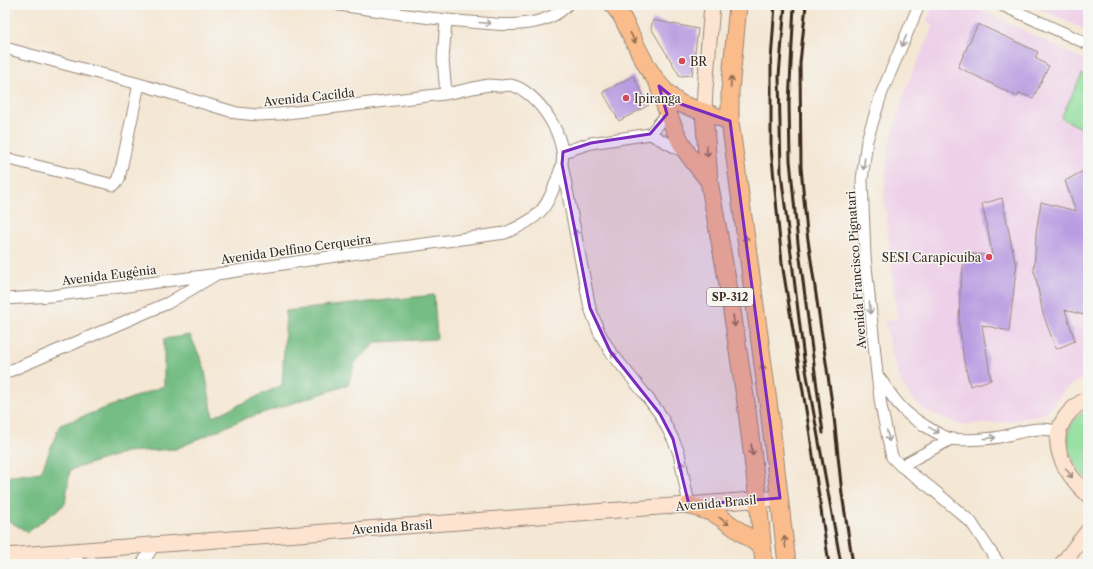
<svg xmlns="http://www.w3.org/2000/svg" width="1093" height="569" font-family="'Libre Caslon Text',serif">
	<style>
		.built { fill: #eed0e8 }
		.green { fill: #90de9c; stroke: #66845d }
		.forest { fill: #74bd84; stroke: #587451 }
		.building { fill: #b99ce1 }
		.lines { fill: none; stroke-linecap: round; stroke-linejoin: round }
		.minor-casing { stroke: #988879; stroke-width: 13 }
		.secondary-casing { stroke: #988879; stroke-width: 17 }
		.primary-casing { stroke: #988879; stroke-width: 19 }
		.minor { stroke: #fff; stroke-width: 11 }
		.secondary { stroke: #fde4d1; stroke-width: 15 }
		.primary { stroke: #fabc8b; stroke-width: 17 }
		.rail { stroke: #3b2a1e; stroke-width: 3 }
		.oneway { stroke: #a79f9a }
		.oneway2 { stroke: #916c4f }
		.oneway3 { stroke: #9c8778 }
		.marked { fill: #7b2cbf; fill-opacity: 0.2; stroke: #7b2cbf; stroke-width: 3; stroke-linejoin: round }
		.poi-dot { fill: #d1495b; stroke: #f6f6f2; stroke-width: 1.5 }
		.labels { text-anchor: middle; dominant-baseline: central; stroke-width: 3; stroke-linejoin: round; paint-order: stroke }
		.shield { fill: #f6f6f2; stroke: #73675e; stroke-width: 1 }
		.shield-label { font-size: 11px; font-weight: bold; fill: #3b2a1e }
		.poi-label { font-size: 12px; fill: #3b2a1e; stroke: #f6f6f2; text-anchor: start }
		.street-label { font-size: 12px; fill: #3b2a1e; stroke: #f6f6f2 }
	</style>
	<rect width="100%" height="100%" fill="#f6f6f2"/>
	<filter id="ink" filterUnits="userSpaceOnUse"><feTurbulence type="fractalNoise" baseFrequency=".025" numOctaves="2"/><feDisplacementMap in="SourceGraphic" scale="8" xChannelSelector="R" yChannelSelector="G"/><feConvolveMatrix kernelMatrix="1 2 1 2 8 2 1 2 1" color-interpolation-filters="sRGB"/></filter>
	<filter id="wash" filterUnits="userSpaceOnUse"><feTurbulence type="fractalNoise" baseFrequency=".012" numOctaves="4" result="noise"/><feDisplacementMap in="SourceGraphic" scale="16" xChannelSelector="R" yChannelSelector="G"/><feGaussianBlur stdDeviation="0.9" result="paint"/><feColorMatrix in="noise" values="0 0 0 0 0 0 0 0 0 0 0 0 0 0 0 0 0 1.4 0 .05"/><feComposite in="paint" operator="in"/></filter>
	<g filter="url(#wash)">
		<rect width="100%" height="100%" fill="#f4e7d4"/>
		<path class="built" d="M934,5H971L1088,62V376L1085,377L1065,389L1046,413L1007,422L960,425L923,409L912,399L903,386L897,371L892,356L885,321L897,319L884,194L888,150L907,85L934,25L926,21Z
			M1032,5H1088V31Z"/>
		<path class="green" d="M1082,74L1088,77V131L1061,118Z
			M1088,410V481C1069,460 1055,426 1088,410Z"/>
		<path class="forest" d="M434,295L437,339L377,342L356,361L348,385L241,420L176,449L126,452L70,470L65,504L28,532L5,519V477L41,472L60,425L164,386V339L190,335L204,366L213,417L282,385L286,311Z"/>
		<g id="blocks">
			<path class="building" d="M653,20L698,29L692,75L680,76L651,28Z
				M978,24L1038,52L1035,58L1049,66L1033,98L1019,93L1018,97L958,67Z
				M633,76L649,105L619,121L603,92Z
				M1085,170L1088,180V316L1065,310L1075,341L1056,349L1043,314L1035,273H1034L1036,233L1041,202L1076,211L1065,181Z
				M1002,198L1015,262H1017L1009,331L982,325L991,380L970,386L964,361L959,324L960,290L965,253L992,256L989,236L982,204Z"/>
		</g>
	</g>
	<g filter="url(#ink)">
		<use href="#blocks" fill-opacity="0" stroke="#988879" stroke-width="1"/>
		<g class="lines">
			<defs>
				<path id="minor" d="M339,5C383,11 426,19 470,22C487,23 503,26 519,24C536,23 555,18 567,5
					M919,5L882,92L867,140L862,180L865,256L877,374L881,406L892,457L901,466L931,488L971,522L999,564
					M1002,5L1088,44
					M5,48L139,84L237,113L257,115L279,114C334,107 389,101 444,94C459,92 474,87 489,85C493,85 497,86 501,86C504,86 507,85 510,85C538,90 570,141 561,168C547,207 545,216 505,233L329,257L217,274L168,303L5,373
					M446,94L443,59L446,20
					M650,134L667,114
					M563,152L591,143L650,134L686,153
					M5,158L114,185L119,179L139,84
					M562,164L590,308L599,332L610,351L644,393L660,414L673,439L679,453L689,505
					M5,299L51,296L211,275
					M878,376C887,388 895,403 907,413C915,420 941,437 952,439C963,441 993,439 1004,436C1023,432 1038,425 1058,432
					M901,466L951,439
					M68,551L80,564
					M142,564L154,545"/>
				<path id="secondary" d="M704,112L705,89L712,5
					M1088,398C1041,425 1055,464 1088,495
					M5,556L780,498
					M1062,564L1088,531"/>
				<path id="primary" d="M613,5L621,15C637,45 651,86 681,104L730,121
					M738,5L730,90V121L769,409L787,564
					M659,86C666,110 674,133 688,154C694,163 702,172 709,181
					M704,112L709,181L728,285L746,403L758,499L764,564
					M689,505L713,513L720,517L762,547"/>
			</defs>
			<use href="#minor" class="minor-casing"/>
			<use href="#secondary" class="secondary-casing"/>
			<use href="#primary" class="primary-casing"/>
			<use href="#minor" class="minor"/>
			<use href="#secondary" class="secondary"/>
			<use href="#primary" class="primary"/>
			<path class="rail" d="M775,5L771,60V148L782,263L808,422L829,564
				M785,5L779,76L781,173L804,359L841,564
				M794,5L789,103L790,160L798,243L823,433
				M806,5L800,63L801,167L807,233L834,417L842,494L853,564"/>
		</g>
		<defs><path id="oneway-shaft" d="M-6 0H5M1.5-3L5.5 0L1.5 3" fill="none" stroke-width="1.6" stroke-linecap="round" stroke-linejoin="round"/></defs>
		<g class="oneway">
			<use href="#oneway-shaft" transform="translate(485 23) rotate(5)"/>
			<use href="#oneway-shaft" transform="translate(904 41) rotate(113)"/>
			<use href="#oneway-shaft" transform="translate(864 164) rotate(97)"/>
			<use href="#oneway-shaft" transform="translate(576 235) rotate(-100)"/>
			<use href="#oneway-shaft" transform="translate(870 308) rotate(84)"/>
			<use href="#oneway-shaft" transform="translate(615 357) rotate(-129)"/>
			<use href="#oneway-shaft" transform="translate(934 430) rotate(29)"/>
			<use href="#oneway-shaft" transform="translate(888 436) rotate(78)"/>
			<use href="#oneway-shaft" transform="translate(990 438) rotate(-6)"/>
			<use href="#oneway-shaft" transform="translate(682 467) rotate(-103)"/>
		</g>
		<g class="oneway2">
			<use href="#oneway-shaft" transform="translate(633 38) rotate(63)"/>
			<use href="#oneway-shaft" transform="translate(731 82) rotate(-86)"/>
			<use href="#oneway-shaft" transform="translate(707 151) rotate(85)"/>
			<use href="#oneway-shaft" transform="translate(746 241) rotate(-98)"/>
			<use href="#oneway-shaft" transform="translate(734 321) rotate(81)"/>
			<use href="#oneway-shaft" transform="translate(763 370) rotate(-98)"/>
			<use href="#oneway-shaft" transform="translate(752 450) rotate(83)"/>
			<use href="#oneway-shaft" transform="translate(724 521) rotate(36)"/>
			<use href="#oneway-shaft" transform="translate(785 542) rotate(-97)"/>
		</g>
		<use class="oneway3" href="#oneway-shaft" transform="translate(1069 473) rotate(55)"/>
	</g>
	<path class="marked" d="M659,86L681,104L730,121L780,498L689,505L673,439L660,414L610,351L590,308L562,164L563,152L591,143L650,134L667,114Z"/>
	<g class="poi-dot">
		<circle cx="682" cy="61" r="4"/>
		<circle cx="626" cy="98" r="4"/>
		<circle cx="989" cy="257" r="4"/>
	</g>
	<g class="labels">
		<rect class="shield" x="707" y="288" width="46" height="18" rx="3"/>
		<g class="shield-label">
			<text x="730" y="297">SP-312</text>
		</g>
		<g class="poi-label">
			<text x="690" y="61">BR</text>
			<text x="634" y="98">Ipiranga</text>
			<text x="981" y="257" text-anchor="end">SESI Carapicuiba</text>
		</g>
		<g class="street-label">
			<text transform="translate(309 97) rotate(-6)">Avenida Cacilda</text>
			<text transform="translate(296 249) rotate(-8)">Avenida Delfino Cerqueira</text>
			<text transform="translate(856 270) rotate(-94)">Avenida Francisco Pignatari</text>
			<text transform="translate(109 275) rotate(-7)">Avenida Eugênia</text>
			<text transform="translate(716 503) rotate(-5)">Avenida Brasil</text>
			<text transform="translate(392 527) rotate(-4)">Avenida Brasil</text>
		</g>
	</g>
	<rect width="1093" height="569" fill="none" stroke="#f6f6f2" stroke-width="20"/>
</svg>
